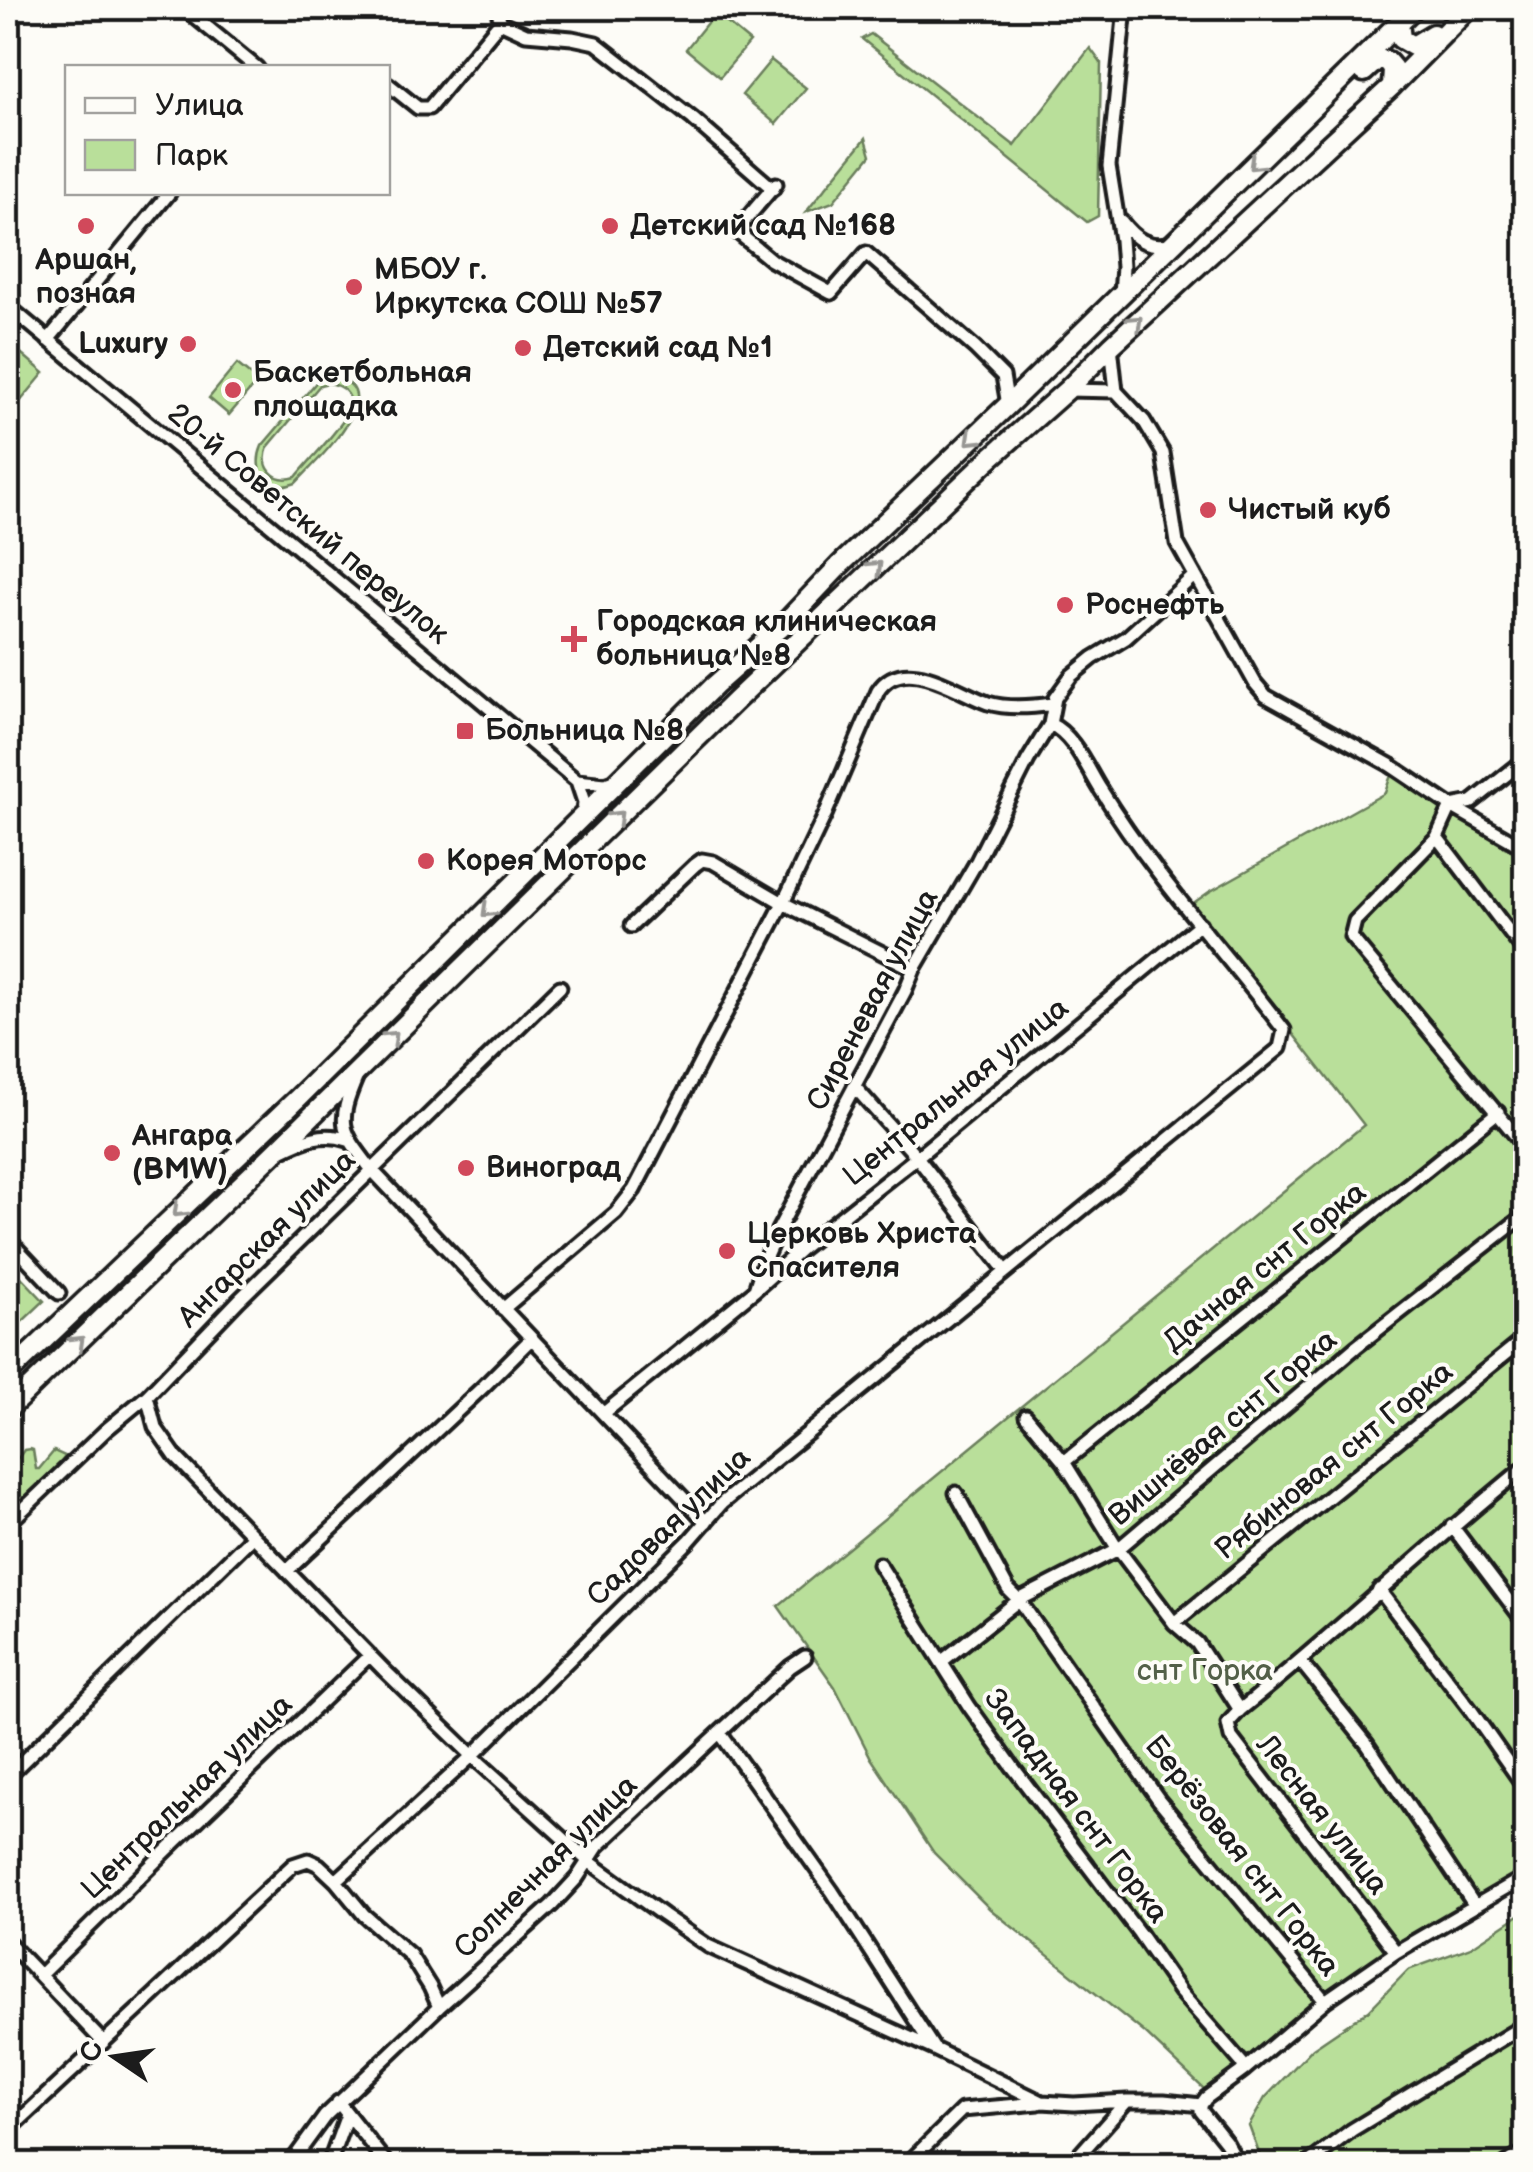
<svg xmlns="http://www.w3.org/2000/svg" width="1533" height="2172" font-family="'Balsamiq Sans',sans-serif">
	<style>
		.green { fill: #b9df9a; stroke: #6a7e5b; stroke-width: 2.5; fill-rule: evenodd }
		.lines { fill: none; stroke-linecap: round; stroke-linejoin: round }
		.minor-casing { stroke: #1c1c1c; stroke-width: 19 }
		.primary-casing { stroke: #1c1c1c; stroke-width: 25 }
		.minor { stroke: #fdfcf7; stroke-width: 11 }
		.primary { stroke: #fdfcf7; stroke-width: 18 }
		.oneway { stroke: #989794 }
		.poi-dot { fill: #d1495b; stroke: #fdfcf7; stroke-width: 4 }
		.labels { text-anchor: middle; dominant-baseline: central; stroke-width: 8; stroke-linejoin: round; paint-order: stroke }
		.poi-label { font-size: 30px; font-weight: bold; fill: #1c1c1c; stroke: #fdfcf7; text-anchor: start }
		.street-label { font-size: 30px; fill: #1c1c1c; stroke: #fdfcf7 }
		.park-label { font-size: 30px; fill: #536048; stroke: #fdfcf7 }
	</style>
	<rect width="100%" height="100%" fill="#fdfcf7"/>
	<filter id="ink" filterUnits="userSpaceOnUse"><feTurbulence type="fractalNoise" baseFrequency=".01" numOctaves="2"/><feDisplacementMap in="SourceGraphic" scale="20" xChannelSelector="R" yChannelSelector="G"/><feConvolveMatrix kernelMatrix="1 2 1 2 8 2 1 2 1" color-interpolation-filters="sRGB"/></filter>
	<g filter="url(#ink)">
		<path class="green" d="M715,13L750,42L720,77L686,49Z
			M871,34L1015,146L1090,48L1101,63L1098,216L1087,222L862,39Z
			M771,60L806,88L776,124L742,95Z
			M866,138L871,155L833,202L806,212Z
			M8,342L44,373L14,409L8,412Z
			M237,364L258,381L229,415L209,398Z
			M328,376C399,386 316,461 296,483C268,494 251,472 262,446L319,379ZM328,383C342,385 355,395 349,411C343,426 308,462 296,477C274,484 260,467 268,447L320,385Z
			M1391,775L1525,860V1867L1206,2091L1145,2033L990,1909L934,1853L871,1758L835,1687L778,1606L1364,1125L1192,904L1209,892L1385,793Z
			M8,1263L44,1301L8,1335Z
			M30,1449L33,1450L36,1469H39L54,1451L65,1456C60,1466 26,1503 16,1507C13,1509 10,1508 8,1509V1490L16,1478L17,1472L11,1466L12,1461L19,1457L24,1450Z
			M1525,1911V2164H1263L1249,2126L1265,2098L1313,2048L1369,2010L1408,1970L1471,1947Z"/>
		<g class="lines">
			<defs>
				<path id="minor" d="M184,8L257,68
					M498,8L500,22L526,34L572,38L596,43L693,119L773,189
					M388,84L418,108H429L500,22
					M776,184L736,231L771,260L831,293L866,253L975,348L1003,376L1008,405
					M1121,221C1135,239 1148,249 1172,243
					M1121,294L1123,267L1121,240L1109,166L1125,8
					M8,306L577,781L584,802L583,814
					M48,340L170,192
					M1111,346L1116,391
					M1067,390L1116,391
					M1116,391L1144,421L1163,453L1177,543L1255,683L1266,696L1390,765L1451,806L1526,849
					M1050,724L1055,698L1071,676L1093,658L1126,638L1195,575
					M577,781L605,784L617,780
					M1451,806L1437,837L1355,921L1351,937L1526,1148
					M1451,806L1472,802L1526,759
					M1437,837L1526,954
					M631,926L695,865L702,860L713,862L783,903L825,815L878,691C904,652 956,692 988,703C1008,709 1032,707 1052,704
					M357,1076C336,1125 341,1130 372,1170L706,1522
					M854,1086L917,1157L1005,1270
					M281,1151C304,1140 323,1131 348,1140
					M8,1239L59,1293
					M503,1309L616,1213L634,1190L783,903L914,969
					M147,1396L155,1427L176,1457L384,1670L480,1763L587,1860L663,1915L708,1946L934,2049L1042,2102L1074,2104L1127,2101
					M604,1413L755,1290L802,1248L917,1157L1200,924
					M1026,1416L1064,1462L1118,1549L1174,1623L1197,1643L1240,1710L1228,1723L1231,1737L1396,1952
					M1064,1462L1498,1112
					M956,1493L1008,1589L1019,1600L1159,1800L1325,2001
					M8,1524L106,1430L147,1396L239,1300L560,987
					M1452,1526L1526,1624
					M879,1564L969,1706L1012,1766L1139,1933L1180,1992L1242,2063L1244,2070
					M287,1571L483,1387L531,1339
					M1379,1590L1470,1709L1526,1789
					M1174,1623L1526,1337
					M941,1662L1019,1600L1118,1549L1356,1347L1526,1214
					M1301,1662L1367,1744L1475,1906
					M1240,1710C1338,1632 1428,1545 1526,1466
					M720,1733L832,1891L934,2049
					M8,1776L253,1536
					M336,1881L364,1915L410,1955L430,1987L439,2007
					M8,1942L102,2041
					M40,1975L168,1849L370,1655
					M338,2102L387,2164
					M1201,2105L1206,2098L1244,2070L1325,2001L1396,1952L1526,1876
					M1201,2105V2111L1226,2142L1238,2164
					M8,2131L293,1865L308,1860L319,1865L336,1881L472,1756L689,1541L722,1503L1280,1048L1284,1030C1223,950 1154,876 1101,790C1087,768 1074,735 1050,724L1028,760L977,861L914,969L905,991L776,1234L764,1261L755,1290
					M290,2164L325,2116L439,2007L552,1905L577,1878L598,1846L790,1667L805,1657
					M329,2164L347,2115
					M907,2164L962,2110L1039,2103
					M1071,2164L1127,2101H1164L1201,2105
					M1307,2164L1352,2130L1526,2024
					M1505,2164L1526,2151"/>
				<path id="primary" d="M1399,22L1401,39L1413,46L1433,34
					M1364,72L1378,59L1387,61L1393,68L1392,86
					M8,1374L299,1097L714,686L784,624L840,565L1008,405L1414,8
					M8,1409L273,1154L735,701L987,461L1067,390L1111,346L1392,86L1469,8"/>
			</defs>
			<use href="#minor" class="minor-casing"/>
			<use href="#primary" class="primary-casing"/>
			<use href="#minor" class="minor"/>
			<use href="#primary" class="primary"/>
		</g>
		<defs><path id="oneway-chevron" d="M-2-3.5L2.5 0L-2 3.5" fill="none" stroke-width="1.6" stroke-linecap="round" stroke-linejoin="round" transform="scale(2.5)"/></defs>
		<g class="oneway">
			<use href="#oneway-chevron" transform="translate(1255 164) rotate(136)"/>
			<use href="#oneway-chevron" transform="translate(1136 322) rotate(-43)"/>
			<use href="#oneway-chevron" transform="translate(972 439) rotate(136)"/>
			<use href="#oneway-chevron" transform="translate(876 567) rotate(-44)"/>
			<use href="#oneway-chevron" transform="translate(617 817) rotate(-45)"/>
			<use href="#oneway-chevron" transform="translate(488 911) rotate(136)"/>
			<use href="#oneway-chevron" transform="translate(392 1037) rotate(-44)"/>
			<use href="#oneway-chevron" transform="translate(179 1211) rotate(136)"/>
			<use href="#oneway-chevron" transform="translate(78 1342) rotate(-44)"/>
		</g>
	</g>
	<g class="poi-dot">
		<circle cx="86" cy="226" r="10"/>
		<circle cx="610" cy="226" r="10"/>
		<circle cx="354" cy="287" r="10"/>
		<circle cx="188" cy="344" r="10"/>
		<circle cx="523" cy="348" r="10"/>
		<circle cx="233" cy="390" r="10"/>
		<circle cx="1208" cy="510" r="10"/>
		<circle cx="1065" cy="605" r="10"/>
		<path d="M569 624h10v10h10v10h-10v10h-10v-10h-10v-10h10z"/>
		<rect x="455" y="721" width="20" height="20" rx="5"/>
		<circle cx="426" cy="861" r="10"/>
		<circle cx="112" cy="1153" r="10"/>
		<circle cx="466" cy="1168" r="10"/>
		<circle cx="727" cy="1251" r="10"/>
	</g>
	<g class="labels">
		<g class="poi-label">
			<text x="630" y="226">Детский сад №168</text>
			<text x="86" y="260" text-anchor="middle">Аршан,<tspan x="86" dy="34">позная</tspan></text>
			<text x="374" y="270">МБОУ г.<tspan x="374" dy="34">Иркутска СОШ №57</tspan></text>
			<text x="168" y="344" text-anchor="end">Luxury</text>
			<text x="543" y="348">Детский сад №1</text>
			<text x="253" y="373">Баскетбольная<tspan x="253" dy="34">площадка</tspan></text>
			<text x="1228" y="510">Чистый куб</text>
			<text x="1085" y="605">Роснефть</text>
			<text x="596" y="622">Городская клиническая<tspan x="596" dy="34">больница №8</tspan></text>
			<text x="485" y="731">Больница №8</text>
			<text x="446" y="861">Корея Моторс</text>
			<text x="132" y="1136">Ангара<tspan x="132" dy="34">(BMW)</tspan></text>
			<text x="486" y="1168">Виноград</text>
			<text x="747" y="1234">Церковь Христа<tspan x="747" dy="34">Спасителя</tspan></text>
		</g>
		<g class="street-label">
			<text transform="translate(308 524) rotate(40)">20-й Советский переулок</text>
			<text transform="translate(873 1000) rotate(-62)">Сиреневая улица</text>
			<text transform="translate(956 1092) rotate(-39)">Центральная улица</text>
			<text transform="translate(267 1239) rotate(-45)">Ангарская улица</text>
			<text transform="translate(1265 1267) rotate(-39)">Дачная снт Горка</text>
			<text transform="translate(1223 1428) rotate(-40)">Вишнёвая снт Горка</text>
			<text transform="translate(1334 1461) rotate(-39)">Рябиновая снт Горка</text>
			<text transform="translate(669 1527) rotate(-44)">Садовая улица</text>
			<text transform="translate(187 1797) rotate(-44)">Центральная улица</text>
			<text transform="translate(1076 1806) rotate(53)">Западная снт Горка</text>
			<text transform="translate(1322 1815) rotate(52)">Лесная улица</text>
			<text transform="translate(1242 1856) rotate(52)">Берёзовая снт Горка</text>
			<text transform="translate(546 1867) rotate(-45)">Солнечная улица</text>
		</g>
		<g class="park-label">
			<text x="1205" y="1671">снт Горка</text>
		</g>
	</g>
	<rect width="1533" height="2172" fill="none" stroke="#fdfcf7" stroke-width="40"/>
	<rect x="20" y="20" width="1493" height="2132" fill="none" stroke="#1c1c1c" stroke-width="4" filter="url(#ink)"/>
	<rect x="65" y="65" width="325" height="130" fill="#fdfcf7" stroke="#a3a29f" stroke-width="2.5"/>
	<rect x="85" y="98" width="50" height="15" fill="#fdfcf7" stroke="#a3a29f" stroke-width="2.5"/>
	<text x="155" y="115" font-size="30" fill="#1c1c1c">Улица</text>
	<rect x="85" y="140" width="50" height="30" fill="#b9df9a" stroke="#a3a29f" stroke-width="2.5"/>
	<text x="155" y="165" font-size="30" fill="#1c1c1c">Парк</text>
	<g transform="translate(115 2057) rotate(283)" stroke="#fdfcf7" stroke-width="8" paint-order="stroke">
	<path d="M0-8L18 38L0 25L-18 38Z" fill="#1c1c1c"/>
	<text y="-15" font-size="28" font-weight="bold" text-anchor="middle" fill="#1c1c1c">С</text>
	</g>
</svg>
